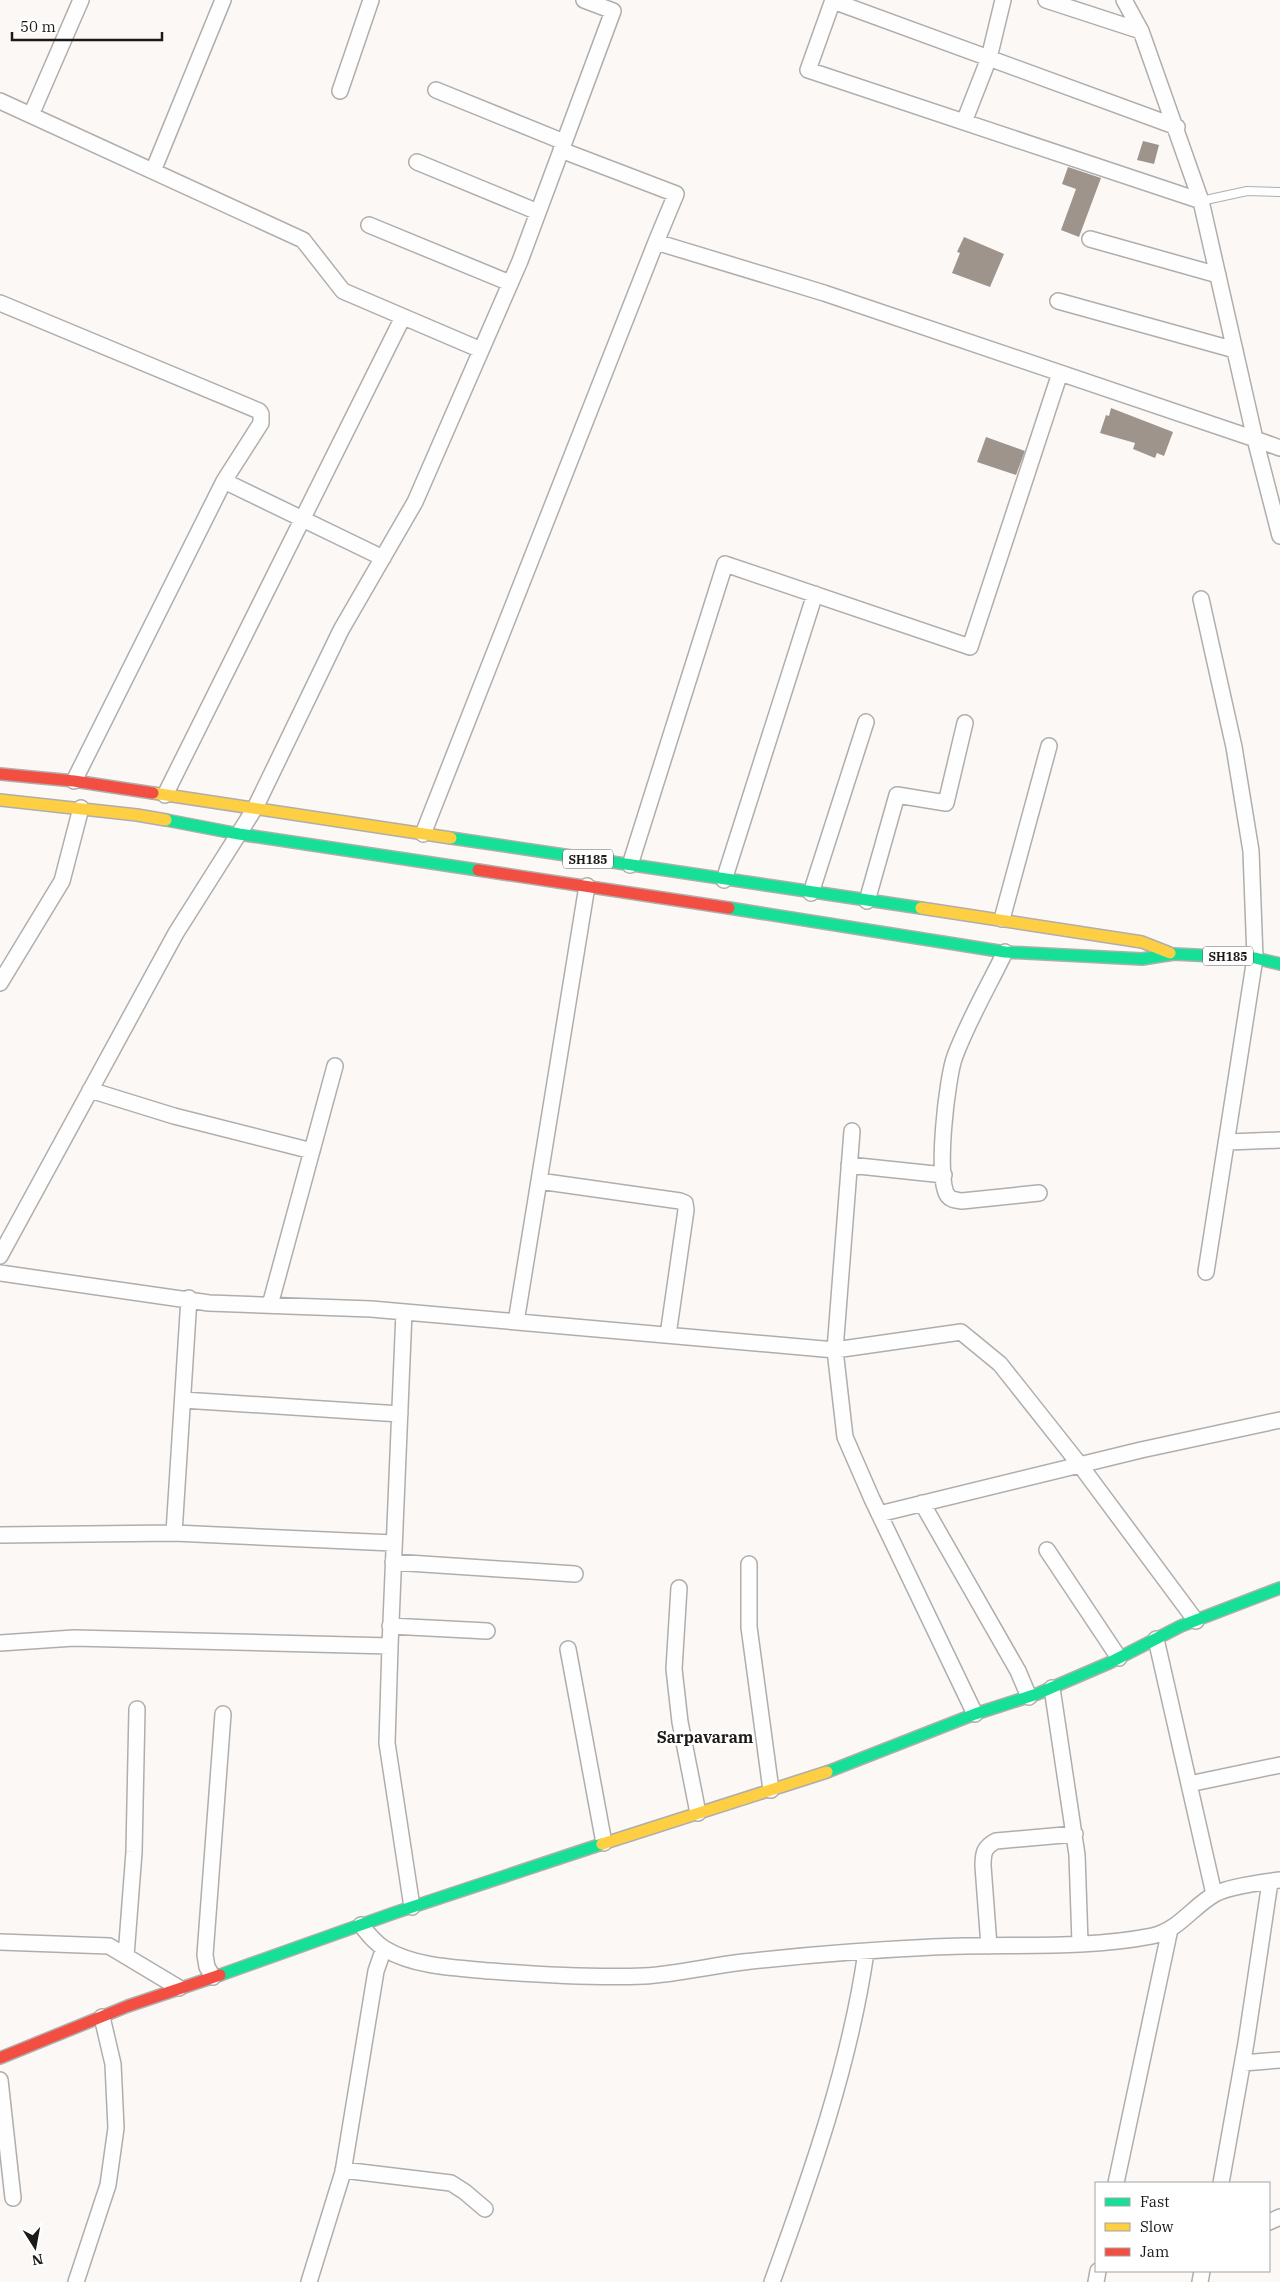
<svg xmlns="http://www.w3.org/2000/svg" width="1280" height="2282" font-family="'IBM Plex Serif',serif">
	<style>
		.building { fill: #9e948c }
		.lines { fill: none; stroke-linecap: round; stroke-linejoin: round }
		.lane-casing { stroke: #b0aeac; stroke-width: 10 }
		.street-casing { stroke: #b0aeac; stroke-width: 18 }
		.fast-casing { stroke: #b0aeac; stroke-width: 14 }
		.slow-casing { stroke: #b0aeac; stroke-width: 14 }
		.jam-casing { stroke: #b0aeac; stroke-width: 14 }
		.lane { stroke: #fefefe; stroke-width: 8 }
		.street { stroke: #fefefe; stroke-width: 15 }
		.fast { stroke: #16e098; stroke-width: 11 }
		.slow { stroke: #ffcf43; stroke-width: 11 }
		.jam { stroke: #f24e42; stroke-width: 11 }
		.labels { text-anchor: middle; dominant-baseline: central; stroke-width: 5; stroke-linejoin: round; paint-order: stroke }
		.shield { fill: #fff; stroke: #605f5d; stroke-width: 1 }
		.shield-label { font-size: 12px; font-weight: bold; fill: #1c1a18 }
		.quarter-label { font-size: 16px; font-weight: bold; fill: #1c1a18; stroke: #fff }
	</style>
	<rect width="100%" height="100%" fill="#fbf8f6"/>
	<path class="building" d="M1143,141L1159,145L1154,164L1137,160Z
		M1068,167L1101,178L1079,237L1061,230L1076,189L1062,184Z
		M964,237L1004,254L990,287L952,273L960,253L957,252Z
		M1111,408L1173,432L1164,456L1157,453L1155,458L1133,449L1135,443L1100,433L1106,415L1109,416Z
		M986,437L1025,451L1016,475L977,462Z"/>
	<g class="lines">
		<defs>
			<path id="lane" d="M1201,201L1247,191L1280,192"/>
			<path id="street" d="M833,0L808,70L1201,201
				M1046,0L1141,31
				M1124,0L1141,31L1201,201L1255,439L1280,448
				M833,1L1177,127
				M436,90L564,142
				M340,91L371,0
				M0,101L303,240L343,291L481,350
				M31,115L81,0
				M964,122L989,58L1003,0
				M561,150L676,194L656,242
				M417,162L538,212
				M153,171L223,0
				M369,225L510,283
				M1090,239L1218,275
				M1058,301L1235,350
				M0,303L259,411L261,414V423L224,481
				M1201,599L1234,747L1251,851L1255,958L1206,1272
				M74,781L224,481L383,558
				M165,795L403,317
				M423,834L656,242L824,293L1255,439L1280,536
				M630,865L725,564L970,647L1060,373
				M724,880L815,594
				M811,893L866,722
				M867,901L897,795L946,803L965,723
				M1002,919L1049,746
				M1005,952C988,987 968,1021 955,1056C947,1076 935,1181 948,1196C951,1200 956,1200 962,1201L1039,1193
				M0,983L62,881L81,808
				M90,1090L174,1116L312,1151
				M852,1131L835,1350L845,1437L872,1499L975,1714
				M1228,1142L1280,1140
				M849,1165L944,1175
				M539,1181L680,1201L685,1203L686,1210L668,1335
				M0,1256L176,933L255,808L341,630L415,502L520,261L613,11L584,0
				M0,1273L209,1303L371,1309L835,1350L961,1332L1000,1364L1080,1465L1196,1621
				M270,1305L335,1066
				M516,1322L587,886
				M183,1400L400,1414
				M922,1503L1018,1671L1029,1697
				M879,1514L1141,1450L1280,1420
				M174,1533L393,1543
				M0,1535L174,1533L189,1298
				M1047,1550L1119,1658
				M393,1562L575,1574
				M749,1564V1627L771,1790
				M679,1588L674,1669L680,1722L698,1813
				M390,1626L487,1631
				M1156,1639L1214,1894
				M0,1643L74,1638L390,1646L404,1312
				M390,1646L387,1743L412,1907
				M568,1649L604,1843
				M1052,1688L1077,1855L1080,1943
				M1189,1784L1280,1765
				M361,1925C368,1934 375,1943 385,1949C415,1967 457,1968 491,1971C542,1975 593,1978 644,1976C677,1974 710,1966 743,1962C806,1955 870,1950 933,1947C1006,1943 1080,1950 1152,1936C1178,1931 1193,1906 1215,1894C1228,1887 1264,1882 1280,1880
				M0,1942L109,1946L179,1988
				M989,1946L983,1866C983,1853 984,1847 996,1841L1075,1834
				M126,1956L134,1852L137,1709
				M213,1977L207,1967L205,1955L223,1714
				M1243,2063L1280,2060
				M0,2080L13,2198
				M343,2170L451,2183L465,2192L485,2209
				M1116,2183L1170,1929
				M1221,2183L1246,2043L1270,1882
				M1269,2222L1280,2217
				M76,2282L108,2185L116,2128L113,2064L102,2017
				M309,2282L343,2172L376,1971L384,1948
				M772,2282C811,2175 850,2064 866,1952
				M1096,2282L1098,2271
				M1200,2282L1202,2271"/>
			<path id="fast" d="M166,820L239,834L478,870
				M451,838L921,908
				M729,908L1005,952L1142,959L1174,954L1255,958L1280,964
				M827,1772L975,1714L1037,1694L1109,1663L1181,1626L1280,1588
				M220,1975L394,1913L602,1844"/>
			<path id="slow" d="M153,793L451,838
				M0,800L137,815L166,820
				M921,908L1142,942L1170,953
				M602,1844L827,1772"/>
			<path id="jam" d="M0,774L74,781L153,793
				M478,870L729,908
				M0,2058L128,2006L220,1975"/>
		</defs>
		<use href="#lane" class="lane-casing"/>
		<use href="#street" class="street-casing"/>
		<use href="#fast" class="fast-casing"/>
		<use href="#slow" class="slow-casing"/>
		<use href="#jam" class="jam-casing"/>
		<use href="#lane" class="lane"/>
		<use href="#street" class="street"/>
		<use href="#fast" class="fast"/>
		<use href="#slow" class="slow"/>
		<use href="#jam" class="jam"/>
	</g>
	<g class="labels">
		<g class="shield">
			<rect x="563" y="849.5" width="50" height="19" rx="4"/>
			<rect x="1203" y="946.5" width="50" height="19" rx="4"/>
		</g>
		<g class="shield-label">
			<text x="588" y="859">SH185</text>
			<text x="1228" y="956">SH185</text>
		</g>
		<g class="quarter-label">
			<text x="705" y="1737">Sarpavaram</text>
		</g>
	</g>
	<rect x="1095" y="2182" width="175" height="90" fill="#ffffff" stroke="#a4a3a3"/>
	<rect x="1105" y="2198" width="25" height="8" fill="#16e098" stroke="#a4a3a3"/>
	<text x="1140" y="2207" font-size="15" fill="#1c1a18">Fast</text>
	<rect x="1105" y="2223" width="25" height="8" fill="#ffcf43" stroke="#a4a3a3"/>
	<text x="1140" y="2232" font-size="15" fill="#1c1a18">Slow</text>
	<rect x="1105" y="2248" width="25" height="8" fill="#f24e42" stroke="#a4a3a3"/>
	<text x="1140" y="2257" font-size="15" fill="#1c1a18">Jam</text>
	<g transform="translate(35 2247) rotate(169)" stroke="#ffffff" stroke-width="4" paint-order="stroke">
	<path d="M0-4L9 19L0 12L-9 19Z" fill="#1c1a18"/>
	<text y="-8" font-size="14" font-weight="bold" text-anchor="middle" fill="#1c1a18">N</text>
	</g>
	<path d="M12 32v8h150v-8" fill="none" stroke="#1c1a18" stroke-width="2.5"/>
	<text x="20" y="32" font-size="15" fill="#1c1a18" stroke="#ffffff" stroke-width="4" paint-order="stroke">50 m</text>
</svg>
